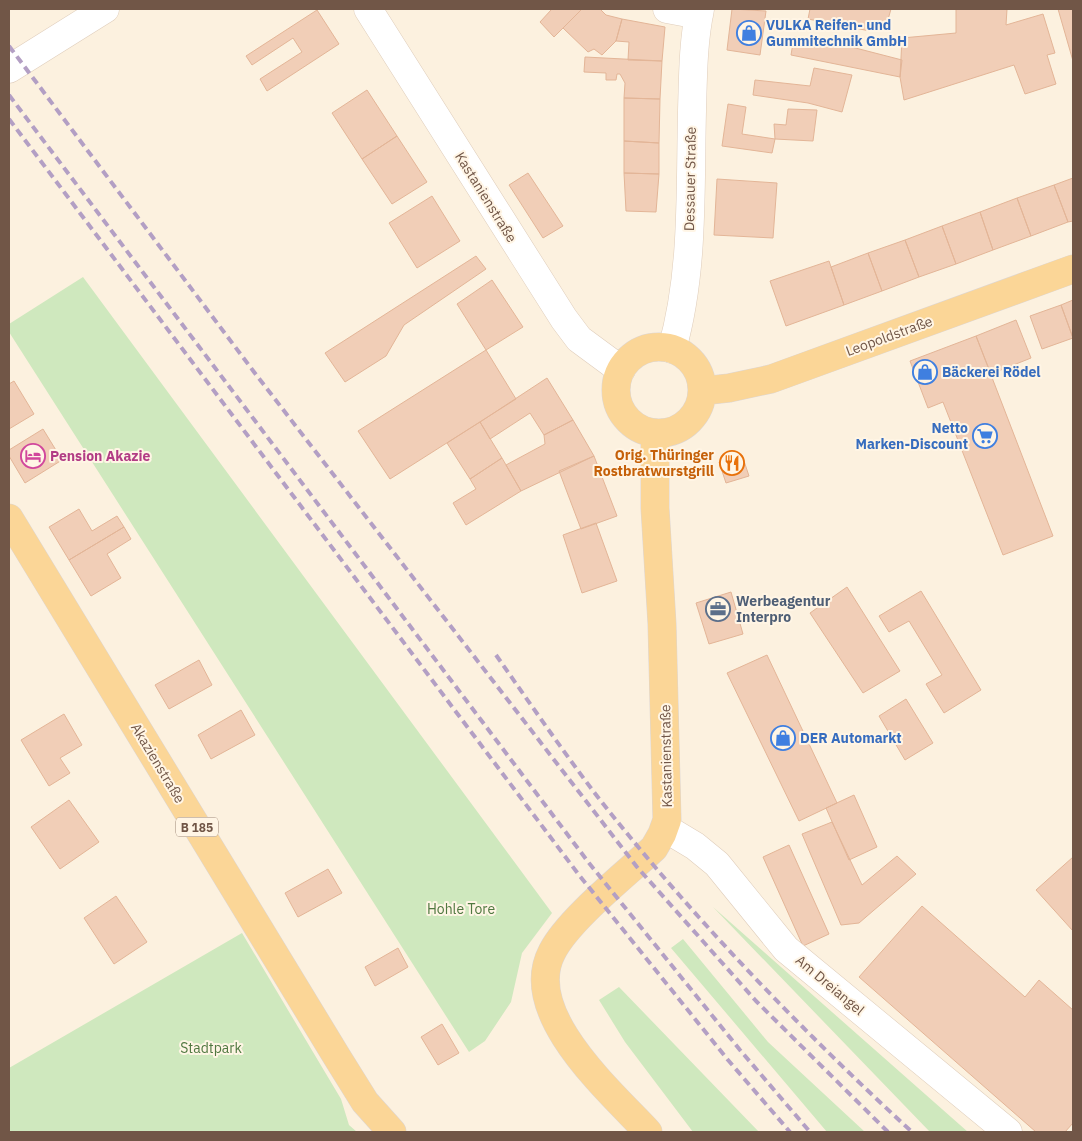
<svg xmlns="http://www.w3.org/2000/svg" width="1082" height="1141" font-family="'IBM Plex Sans',sans-serif">
	<style>
		.green { fill: #cfe8be }
		.building { fill: #f1ceb7; stroke: #e3b597 }
		.lines { fill: none; stroke-linecap: round; stroke-linejoin: round }
		.minor-casing { stroke: #dfcdbb; stroke-width: 29 }
		.major-casing { stroke: #ddd6d3; stroke-width: 29 }
		.minor { stroke: #fff; stroke-width: 28 }
		.major { stroke: #fbd697; stroke-width: 28 }
		.rail { stroke: #b39fc4; stroke-width: 4; stroke-dasharray: 8 5; stroke-linecap: butt }
		.labels { text-anchor: middle; dominant-baseline: central; stroke-width: 4; stroke-linejoin: round; paint-order: stroke }
		.shield { fill: #fff5e5; stroke: #9c8676; stroke-width: 1 }
		.shield-label { font-size: 12px; font-weight: bold; fill: #715647 }
		.shop-label { font-size: 14px; font-weight: bold; fill: #366cbe; stroke: #fff5e5; text-anchor: start }
		.street-label { font-size: 14px; fill: #715647; stroke: #fff5e5 }
		.food-label { font-size: 14px; font-weight: bold; fill: #c56008; stroke: #fff5e5; text-anchor: end }
		.hotel-label { font-size: 14px; font-weight: bold; fill: #b23c85; stroke: #fff5e5; text-anchor: start }
		.service-label { font-size: 14px; font-weight: bold; fill: #4e5e75; stroke: #fff5e5; text-anchor: start }
		.park-label { font-size: 14px; fill: #507840; stroke: #fff5e5 }
	</style>
	<rect width="100%" height="100%" fill="#fcf1df"/>
	<path class="green" d="M83,277L552,913L522,953L511,1002L485,1041L469,1052L9,332V324Z
		M713,907L968,1132H930Z
		M242,933L341,1099L349,1125L357,1132H9V1068Z
		M683,939L768,1042L865,1132H827L671,948Z
		M619,987L759,1132H693L625,1042L599,1000Z"/>
	<path class="building" d="M550,9H582L554,37L540,22L551,10Z
		M582,9H600L606,15L622,19L616,41L602,55L594,49L588,52L563,28Z
		M732,9L766,11L760,55L727,50Z
		M810,9H891L887,23L873,21L870,31L808,19Z
		M956,9H1007L1006,25L1043,14L1055,53L1047,55L1056,84L1025,94L1014,65L904,100L900,77L902,38L956,33Z
		M1058,9H1073V61Z
		M317,10L339,44L267,91L260,79L302,52L293,38L252,65L246,56Z
		M622,19L665,27L662,61L628,60L629,42L616,41Z
		M794,37L840,44L902,60L900,77L791,55Z
		M585,57L662,61L660,99L624,98L625,83L620,74H617L616,80H606V73L584,72Z
		M814,68L852,75L842,112L808,103L753,95L755,80L810,86Z
		M367,90L397,136L362,159L332,113Z
		M624,98L660,99L659,143L624,141Z
		M728,104L746,107L742,134L775,139L772,153L722,146Z
		M788,109L817,110L813,141L775,139L774,124L786,125Z
		M397,136L427,182L392,204L362,159Z
		M624,141L659,143V174L624,173Z
		M528,173L563,226L543,238L509,185Z
		M624,173L659,174L656,212L626,211Z
		M1073,178V221L1068,222L1054,185Z
		M717,179L777,183L773,238L714,235Z
		M1054,185L1068,222L1031,236L1017,198Z
		M432,196L460,241L417,268L389,223Z
		M1017,198L1031,236L993,250L980,212Z
		M980,212L993,250L956,264L942,226Z
		M942,226L956,264L919,277L905,240Z
		M905,240L919,277L882,291L868,253Z
		M868,253L882,291L844,305L831,267Z
		M476,256L486,269L404,325L386,356L345,382L325,353Z
		M829,261L844,305L786,326L770,281Z
		M492,280L523,327L486,350L457,304Z
		M1073,300V338L1061,305Z
		M1061,305L1073,338L1042,349L1030,316Z
		M1016,320L1031,358L991,374L976,336Z
		M976,336L1053,536L1003,555L943,402L928,408L910,361Z
		M486,350L516,399L390,479L358,431Z
		M547,378L573,420L544,435L530,413L490,439L480,422Z
		M14,381L34,414L9,429V384Z
		M573,420L594,456L521,491L506,465L545,444L544,435Z
		M480,422L502,458L470,479L447,443Z
		M43,429L62,460L25,483L9,456V450Z
		M742,455L749,476L726,483L719,462Z
		M594,456L617,516L581,529L559,471Z
		M502,458L521,491L466,525L453,503L476,489L470,479Z
		M79,509L92,531L117,516L124,527L69,560L49,527Z
		M596,523L617,581L582,593L563,535Z
		M124,527L131,539L107,554L121,578L91,596L69,560Z
		M847,587L900,671L863,693L810,613Z
		M921,591L981,690L944,713L926,684L942,675L909,621L889,632L879,616Z
		M731,592L743,634L709,644L696,603Z
		M767,655L837,803L799,821L727,673Z
		M199,660L212,685L169,709L155,685Z
		M906,699L933,743L905,760L879,716Z
		M241,710L255,735L211,759L198,735Z
		M64,714L82,745L60,758L70,773L49,786L21,740Z
		M854,795L877,847L849,860L826,808Z
		M69,800L99,842L60,869L31,827Z
		M832,822L862,885L897,856L916,874L859,923L841,925L802,834Z
		M789,845L829,934L803,946L763,857Z
		M1073,857V931L1036,890Z
		M328,869L342,893L298,917L285,893Z
		M116,896L147,942L114,964L84,918Z
		M922,906L1025,997L1039,980L1073,1010V1123L1065,1132H1036L859,977Z
		M398,948L408,967L375,986L365,967Z
		M442,1024L459,1053L438,1065L421,1037Z"/>
	<g class="lines">
		<defs>
			<path id="minor" d="M368,9L564,319L579,339L621,370
				M667,9L699,15
				M9,69L105,9
				M672,349C694,272 690,190 692,111C693,77 693,42 700,9
				M665,828L695,846L717,864L786,949L1008,1132"/>
			<path id="major" d="M616 390a43 43 0 1 1 86 0a43 43 0 1 1-86 0Z
				M702,391L729,388L771,379L1073,269
				M9,518L337,1057L365,1102L392,1132
				M648,1132C610,1091 520,1013 552,952C568,920 626,874 654,848L662,834L667,820L662,624L655,508V433"/>
		</defs>
		<use href="#minor" class="minor-casing"/>
		<use href="#major" class="major-casing"/>
		<use href="#minor" class="minor"/>
		<use href="#major" class="major"/>
		<path class="rail" d="M9,46L254,372L637,867L756,1001L888,1132
			M9,95L589,863L740,1050L810,1132
			M9,119L579,875L728,1060L790,1132
			M496,655C529,702 562,750 597,796C692,917 799,1028 912,1132"/>
	</g>
	<defs>
		<symbol id="shop-ring" viewBox="-11 -11 22 22"><circle r="9.5" fill="#fff5e5" stroke="#3f7fe0" stroke-width="1.5"/><path d="M-5-2.5h2.3a2.7 3.5 0 0 1 5.4 0H5L5.5 6h-11ZM-1.5-2.5h3a1.5 2.3 0 0 0-3 0Z" fill="#3f7fe0"/></symbol>
		<symbol id="supermarket-ring" viewBox="-11 -11 22 22"><circle r="9.5" fill="#fff5e5" stroke="#3f7fe0" stroke-width="1.5"/><path d="M-6-5.5h2.5l.6 2H6L4.5 2H-2.5L-4.4-4H-6ZM-1.5 3.2a1.3 1.3 0 1 0 .1 0ZM3 3.2a1.3 1.3 0 1 0 .1 0Z" fill="#3f7fe0"/></symbol>
		<symbol id="hotel-ring" viewBox="-11 -11 22 22"><circle r="9.5" fill="#fff5e5" stroke="#d1479c" stroke-width="1.5"/><path d="M-6-4.5h1.5V1H6V5H4.5V3h-9V5H-6ZM-4 0a1.8 1.8 0 1 1 3.6 0ZM.5 0V-2.5h3Q6-2.5 6 0Z" fill="#d1479c"/></symbol>
		<symbol id="restaurant-ring" viewBox="-11 -11 22 22"><circle r="9.5" fill="#fff5e5" stroke="#e8710a" stroke-width="1.5"/><path d="M-5-6h1v4h1v-4h1v4h1v-4h1v5L-1.5 .5V6h-2V.5L-5-1ZM5-6V6H3V1.5H1.5Q1.5-4 5-6Z" fill="#e8710a"/></symbol>
		<symbol id="office-ring" viewBox="-11 -11 22 22"><circle r="9.5" fill="#fff5e5" stroke="#5c6f8a" stroke-width="1.5"/><path d="M-6-3h4V-5.5h4V-3h4V5H-6ZM-1-4.5V-3h2v-1.5ZM-6 0V1H6V0Z" fill="#5c6f8a"/></symbol>
	</defs>
	<g fill-rule="evenodd">
		<use href="#shop-ring" x="735" y="19" width="28" height="28"/>
		<use href="#shop-ring" x="911" y="358" width="28" height="28"/>
		<use href="#supermarket-ring" x="971" y="422" width="28" height="28"/>
		<use href="#hotel-ring" x="19" y="442" width="28" height="28"/>
		<use href="#restaurant-ring" x="718" y="449" width="28" height="28"/>
		<use href="#office-ring" x="704" y="595" width="28" height="28"/>
		<use href="#shop-ring" x="769" y="724" width="28" height="28"/>
	</g>
	<g class="labels">
		<rect class="shield" x="176" y="817.5" width="42" height="19" rx="4"/>
		<g class="shield-label">
			<text x="197" y="827">B 185</text>
		</g>
		<g class="shop-label">
			<text x="766" y="25">VULKA Reifen- und<tspan x="766" dy="16">Gummitechnik GmbH</tspan></text>
			<text x="942" y="372">Bäckerei Rödel</text>
			<text x="968" y="428" text-anchor="end">Netto<tspan x="968" dy="16">Marken-Discount</tspan></text>
			<text x="800" y="738">DER Automarkt</text>
		</g>
		<g class="street-label">
			<text transform="translate(690 179) rotate(-89)">Dessauer Straße</text>
			<text transform="translate(486 197) rotate(58)">Kastanienstraße</text>
			<text transform="translate(889 336) rotate(-20)">Leopoldstraße</text>
			<text transform="translate(666 756) rotate(-91)">Kastanienstraße</text>
			<text transform="translate(158 763) rotate(59)">Akazienstraße</text>
			<text transform="translate(830 985) rotate(40)">Am Dreiangel</text>
		</g>
		<g class="food-label">
			<text x="714" y="455">Orig. Thüringer<tspan x="714" dy="16">Rostbratwurstgrill</tspan></text>
		</g>
		<g class="hotel-label">
			<text x="50" y="456">Pension Akazie</text>
		</g>
		<g class="service-label">
			<text x="736" y="601">Werbeagentur<tspan x="736" dy="16">Interpro</tspan></text>
		</g>
		<g class="park-label">
			<text x="461" y="909">Hohle Tore</text>
			<text x="211" y="1048">Stadtpark</text>
		</g>
	</g>
	<rect width="1082" height="1141" fill="none" stroke="#715647" stroke-width="20"/>
</svg>
